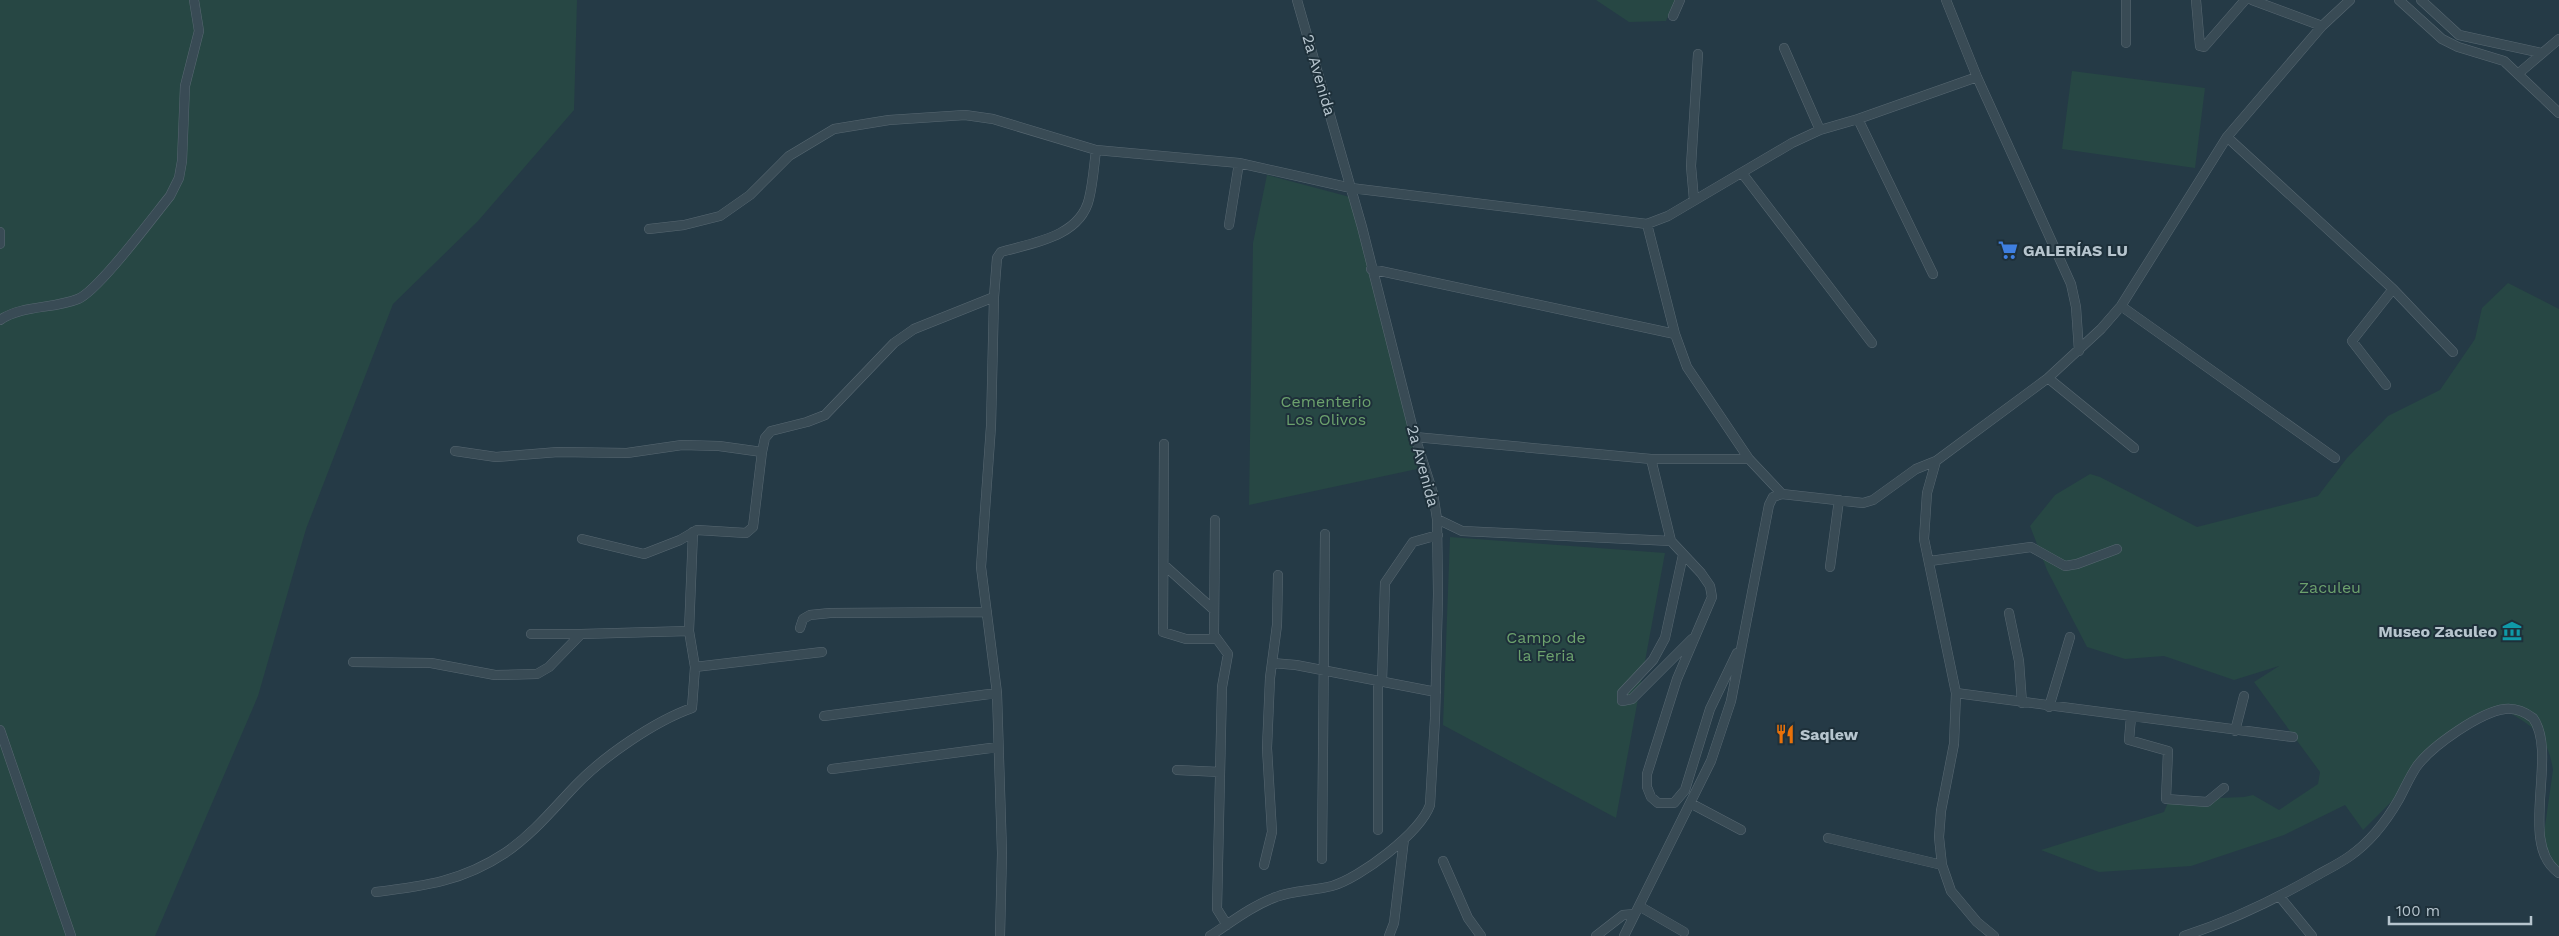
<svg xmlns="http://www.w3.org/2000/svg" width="2559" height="936" font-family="'Work Sans',sans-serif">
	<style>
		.green { fill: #274744 }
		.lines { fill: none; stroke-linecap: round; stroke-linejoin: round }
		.street-casing { stroke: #586872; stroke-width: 10 }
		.street { stroke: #394b55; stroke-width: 9 }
		.labels { text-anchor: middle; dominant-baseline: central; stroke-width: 4; stroke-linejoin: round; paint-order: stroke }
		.street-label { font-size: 16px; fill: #b7c5ce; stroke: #1e303a }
		.poi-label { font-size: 16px; font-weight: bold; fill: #b7c5ce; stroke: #1e303a; text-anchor: start }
		.park-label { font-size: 16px; fill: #6ca16d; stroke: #1e303a }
	</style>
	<rect width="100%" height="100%" fill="#253a46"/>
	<path class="green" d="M0,0H577L574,110L478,221L393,304L306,529L258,696L155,936H0Z
		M1596,0H1675L1666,21L1629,22Z
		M2072,71L2205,88L2195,168L2062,149Z
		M1267,175L1350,197L1418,465L1417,469L1249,505L1253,243Z
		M2508,283L2559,309V873L2543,840L2553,770C2548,736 2533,726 2505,710L2482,719L2425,750L2396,797L2363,830L2345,805L2284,835L2191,866L2099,872L2041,850L2164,812L2169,800L2244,797L2253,795L2279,810L2318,784L2320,772L2254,682L2279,666L2234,680L2164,656L2125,659L2087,647L2047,570L2030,526L2055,495L2090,474L2100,477L2197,527L2318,496L2347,458L2388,416L2440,390L2475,339L2482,308Z
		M1450,537L1665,553L1616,818L1443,725Z"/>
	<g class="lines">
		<defs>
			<path id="street" d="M1946,0L1977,77L2071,284L2076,307L2079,351
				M2196,0L2200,46L2204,47L2245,0
				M2252,0L2322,26
				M2399,0L2442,39L2458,47L2504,61L2559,113
				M2421,0L2459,35L2542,53
				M1673,16L1680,0
				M2126,43V0
				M1784,48L1820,130
				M2519,73L2559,39
				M1858,119L1933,274
				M2227,137L2393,289L2453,352
				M1742,173L1872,343
				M1694,200L1691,166L1698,54
				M1647,224L1675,334L1687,367L1749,459L1782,494
				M1229,225L1239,163
				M649,229L684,225L720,216L750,195L789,156L834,129L889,120L965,115L993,119L1096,150L1239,163L1351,188L1647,224L1668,216L1792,143L1820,130L1858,119L1977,77
				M0,232V244
				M1371,269L1675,334
				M2121,306L2335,458
				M0,320C22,305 53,309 78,299C98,291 153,217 170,196L179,178L182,161L185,86L199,31L194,0
				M2048,378L2134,448
				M2386,385L2352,341L2393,289
				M1415,437L1651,459H1749
				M1164,444L1163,632L1186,639H1215
				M455,451L496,457L558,452L627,453L682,445L719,446L762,452
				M1651,459L1671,541L1701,573L1710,586L1712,597L1677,679L1647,774V787L1651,797L1658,803H1674L1685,790L1710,709L1737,653
				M1936,461L1927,493L1924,539L1956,693L1954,744L1941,811L1939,837L1942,865L1951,891L1977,922L1994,936
				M1437,519L1462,531L1671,541
				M1215,520L1214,635L1228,654L1222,687L1217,909L1227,925
				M582,539L644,554L680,540L697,530L746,533L753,527L762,452L765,438L771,431L807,422L825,415L894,343L914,329L994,297
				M1683,555L1665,638L1653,660L1622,693V701L1632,699L1692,639
				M1930,561L2031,547L2065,566L2077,564L2117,549
				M1164,565L1214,610
				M1830,567L1839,500
				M2009,613L2019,661L2022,703
				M800,628L803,619L810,615L830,613L987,612
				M531,634H581
				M353,662L431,663L495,675L537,674L549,667L581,634L689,631
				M1272,663L1296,665L1436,692
				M695,667L822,652
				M1382,682L1385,583L1413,542L1438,535
				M1956,693L2293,737
				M2049,707L2070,637
				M824,716L997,693
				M2131,717L2129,740L2168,751L2166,799L2207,802L2224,788
				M0,730L71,936
				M2235,731L2244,696
				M832,769L998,747
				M1177,770L1220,772
				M1692,804L1741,830
				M1378,830V681
				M1828,838L1942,865
				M1322,859L1325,534
				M1443,861L1468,918L1481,936
				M1264,865L1272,832L1267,748L1270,678L1277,625L1278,575
				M376,892C425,886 463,881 505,853C533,834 553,809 576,785C604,756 655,721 692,708L695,667L689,631L693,532
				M2280,897L2312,936
				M1639,906L1684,932
				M1000,936L1002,853L997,693L981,567L991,426L994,297L997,258L1001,252C1032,243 1080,237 1089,199C1093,183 1094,166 1096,150
				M1210,936C1230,923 1253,905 1276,897C1293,890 1313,891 1332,886C1360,878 1420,833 1430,805L1435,718L1438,594L1437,519L1433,493L1415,437L1362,227L1297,0
				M1389,936L1394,923L1404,839
				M1596,936L1623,915L1635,914
				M1624,936L1711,761L1731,701L1769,505L1773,497L1782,494L1863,503L1873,500L1916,469L1936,461L2048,378L2101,329L2121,306L2227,137L2322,26L2350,0
				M2184,936C2230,921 2272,901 2314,877C2326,870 2339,864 2350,856C2370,842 2387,820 2399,799C2405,788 2410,776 2417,766C2432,746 2480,712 2505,709C2515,708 2525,712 2533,718C2559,754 2517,845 2559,873"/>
		</defs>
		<use href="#street" class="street-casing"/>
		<use href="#street" class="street"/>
	</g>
	<defs>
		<symbol id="supermarket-bare" viewBox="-9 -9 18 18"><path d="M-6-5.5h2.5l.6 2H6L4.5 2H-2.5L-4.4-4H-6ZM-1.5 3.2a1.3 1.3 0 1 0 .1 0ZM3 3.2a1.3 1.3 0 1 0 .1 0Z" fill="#3f7fe0" stroke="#1e303a" stroke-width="2.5" paint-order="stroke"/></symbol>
		<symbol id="museum-bare" viewBox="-9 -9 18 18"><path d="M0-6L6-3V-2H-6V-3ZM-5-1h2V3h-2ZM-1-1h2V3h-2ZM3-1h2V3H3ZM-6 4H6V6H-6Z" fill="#0f9aa8" stroke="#1e303a" stroke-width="2.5" paint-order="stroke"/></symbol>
		<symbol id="restaurant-bare" viewBox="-9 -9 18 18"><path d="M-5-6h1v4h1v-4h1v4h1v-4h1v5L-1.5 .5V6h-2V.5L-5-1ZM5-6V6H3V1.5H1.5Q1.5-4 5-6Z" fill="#e8710a" stroke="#1e303a" stroke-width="2.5" paint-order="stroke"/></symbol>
	</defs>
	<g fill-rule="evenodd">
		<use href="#supermarket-bare" x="1994" y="236" width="28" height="28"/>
		<use href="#museum-bare" x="2498" y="617" width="28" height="28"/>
		<use href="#restaurant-bare" x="1771" y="720" width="28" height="28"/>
	</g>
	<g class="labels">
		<g class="street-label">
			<text transform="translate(1319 75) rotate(74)">2a Avenida</text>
			<text transform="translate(1423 466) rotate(75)">2a Avenida</text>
		</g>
		<g class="poi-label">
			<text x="2023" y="250">GALERÍAS LU</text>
			<text x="2497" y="631" text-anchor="end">Museo Zaculeo</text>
			<text x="1800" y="734">Saqlew</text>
		</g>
		<g class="park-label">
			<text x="1326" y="401">Cementerio<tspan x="1326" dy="18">Los Olivos</tspan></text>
			<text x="2330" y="587">Zaculeu</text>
			<text x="1546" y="637">Campo de<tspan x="1546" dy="18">la Feria</tspan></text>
		</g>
	</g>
	<path d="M2389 916v8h142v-8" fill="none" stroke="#b7c5ce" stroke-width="2.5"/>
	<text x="2396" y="916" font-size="15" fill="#b7c5ce" stroke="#1e303a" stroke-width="4" paint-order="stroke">100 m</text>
</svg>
